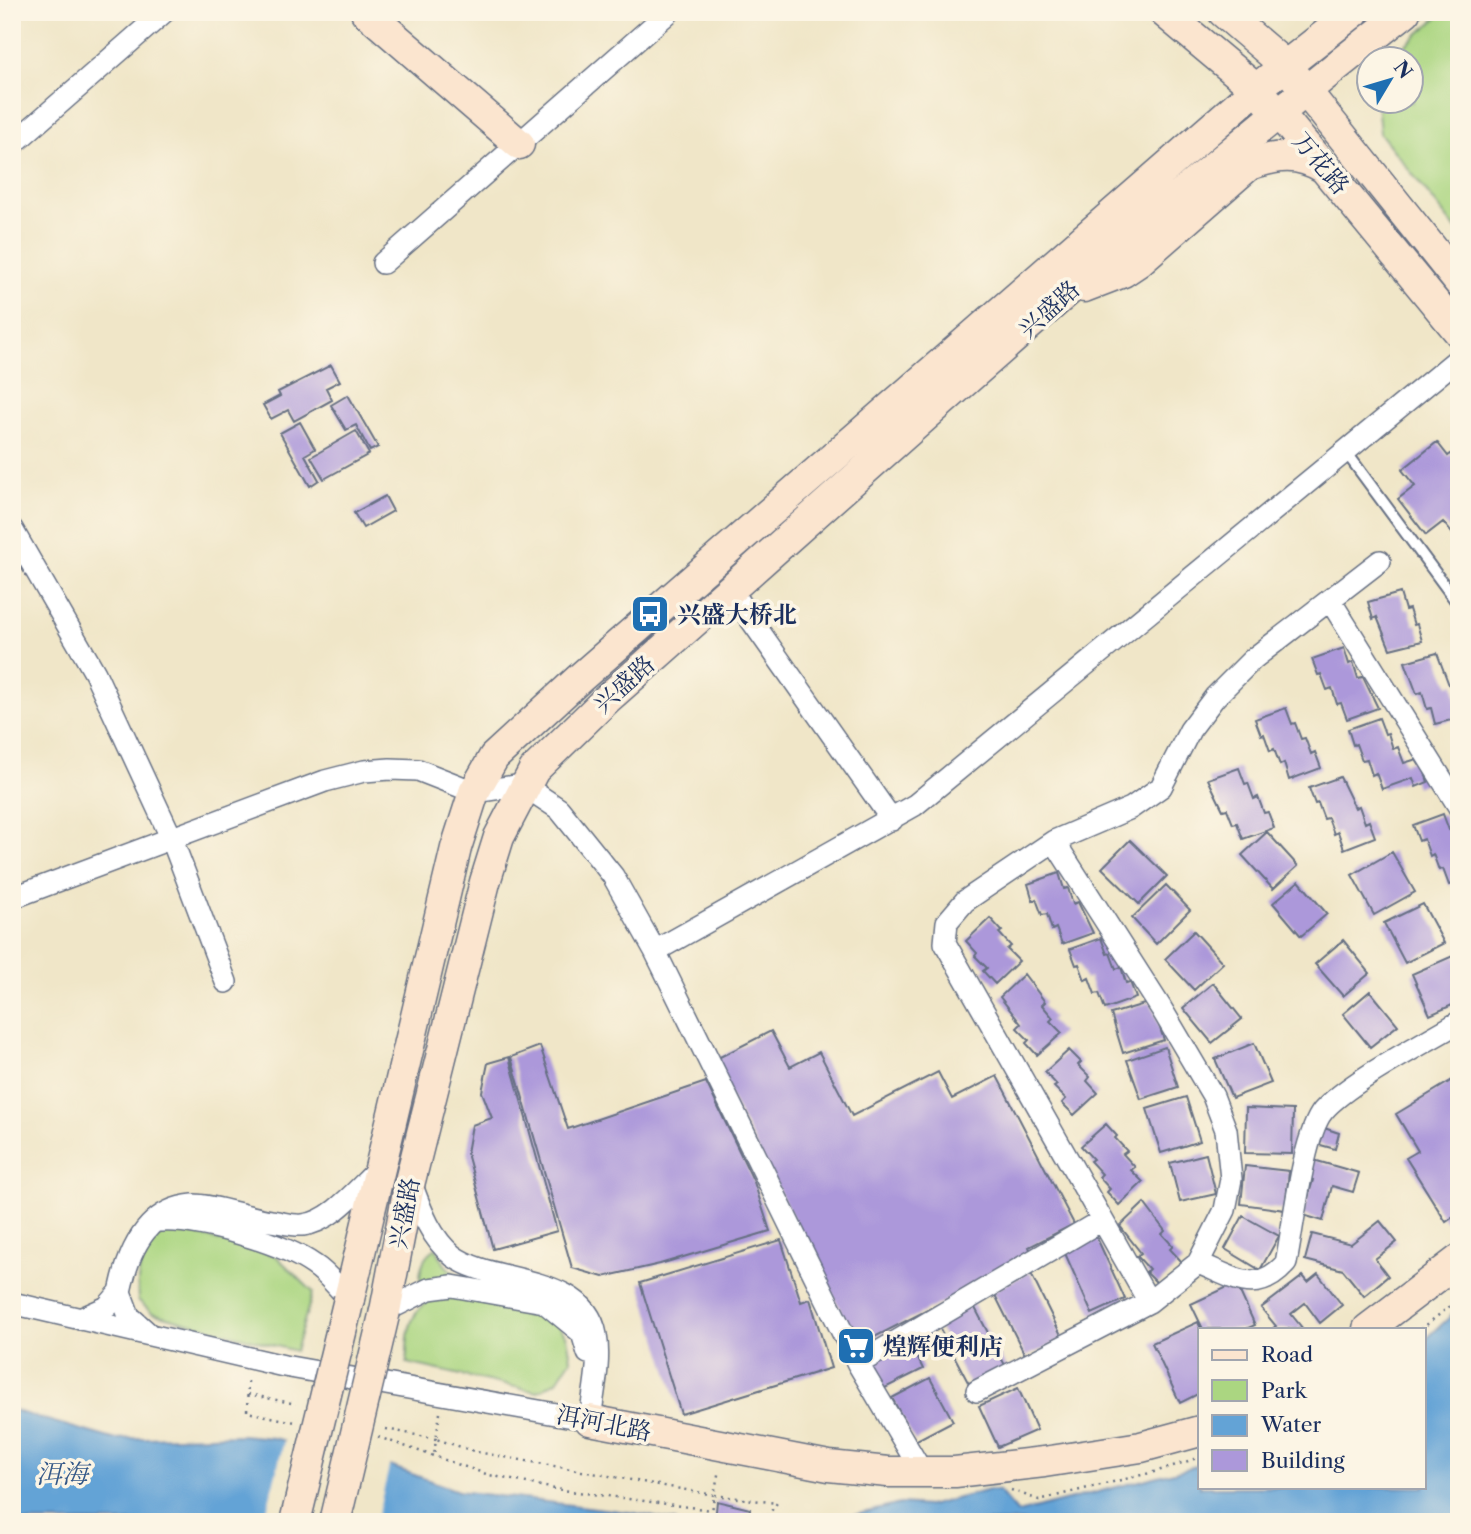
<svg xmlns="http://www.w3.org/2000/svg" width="1471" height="1534" font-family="'Libre Caslon Text','Noto Serif SC',serif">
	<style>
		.green { fill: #abd681; stroke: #638270; stroke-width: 2 }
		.water { fill: #63a3d6; stroke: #3f699a; stroke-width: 2 }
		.pier { fill: #f0e6c8 }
		.building { fill: #ac98da }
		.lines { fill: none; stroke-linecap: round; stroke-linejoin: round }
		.lane-casing { stroke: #666f83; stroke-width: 14 }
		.street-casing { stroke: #666f83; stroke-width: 24 }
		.secondary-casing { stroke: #666f83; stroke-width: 33 }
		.path { stroke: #666f83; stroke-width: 2.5; stroke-dasharray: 2 5; stroke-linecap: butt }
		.lane { stroke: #fff; stroke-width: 10 }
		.street { stroke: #fff; stroke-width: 21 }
		.secondary { stroke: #fbe5cf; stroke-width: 30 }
		.secondary-bridge-casing { stroke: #666f83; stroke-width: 33; stroke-linecap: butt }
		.secondary-bridge { stroke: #fbe5cf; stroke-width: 30 }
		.labels { text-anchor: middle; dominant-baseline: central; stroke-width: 7; stroke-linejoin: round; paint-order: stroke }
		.street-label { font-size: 24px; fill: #1b2f5e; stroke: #fcf5e5 }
		.poi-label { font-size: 24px; font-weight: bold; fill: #1b2f5e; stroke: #fcf5e5; text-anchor: start }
		.water-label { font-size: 26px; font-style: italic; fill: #345888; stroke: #fcf5e5 }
	</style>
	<rect width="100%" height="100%" fill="#fcf5e5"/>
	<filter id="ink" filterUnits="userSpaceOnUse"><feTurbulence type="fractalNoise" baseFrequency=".0143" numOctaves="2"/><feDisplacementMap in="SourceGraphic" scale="14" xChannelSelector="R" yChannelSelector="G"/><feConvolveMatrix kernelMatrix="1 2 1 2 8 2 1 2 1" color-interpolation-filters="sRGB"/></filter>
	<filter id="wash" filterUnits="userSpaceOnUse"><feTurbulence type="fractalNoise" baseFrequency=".00686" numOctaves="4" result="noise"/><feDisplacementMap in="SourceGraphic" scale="28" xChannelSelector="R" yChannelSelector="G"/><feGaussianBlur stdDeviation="1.57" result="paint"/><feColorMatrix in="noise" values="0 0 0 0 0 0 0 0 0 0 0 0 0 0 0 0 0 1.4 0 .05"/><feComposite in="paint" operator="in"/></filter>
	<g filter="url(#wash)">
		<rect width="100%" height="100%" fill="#f0e6c8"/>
		<path class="green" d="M1444,12H1459V233L1380,133L1377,102H1412V60L1396,59L1403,47Z
			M174,1229L275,1255L313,1292L295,1351L152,1313L138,1300C136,1269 142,1239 174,1229Z
			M436,1248L445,1265L458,1277L420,1282C420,1266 423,1257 436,1248Z
			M444,1292L549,1315L567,1337L571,1359L557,1381L537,1392L407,1363C406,1328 410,1307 444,1292Z"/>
		<path class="water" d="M1459,1313V1522H826L900,1504L928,1506L989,1490L999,1491L1018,1513L1200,1465V1487H1424V1341L1453,1314Z
			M12,1410L113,1439L241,1435L273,1438L390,1466L458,1491L635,1513L677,1522H12Z"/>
		<path class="pier" d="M285,1437L390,1463L376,1522H264Z"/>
		<g id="blocks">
			<path class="building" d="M331,365L340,381L326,388L332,400L294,421L288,410L271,419L263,405L280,396L278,392Z
				M348,395L378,447L370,451L356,425L346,430L331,405Z
				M300,422L315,449L305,455L319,480L310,486L280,433Z
				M356,431L369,454L324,479L311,457Z
				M1437,442L1448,456L1459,448V542L1443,522L1426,535L1398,499L1415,486L1402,470Z
				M385,496L393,511L363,528L354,513Z
				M1400,593L1405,610L1409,609L1414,625L1417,624L1422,641L1390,649L1377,617L1373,619L1368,602Z
				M1344,648L1349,664L1353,662L1358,678L1363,677L1378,708L1347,719L1341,703L1337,704L1332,688L1327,690L1321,674L1318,675L1312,659Z
				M1437,653L1449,685L1454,683L1459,718L1435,724L1431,708L1427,709L1422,692L1417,694L1405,662Z
				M1286,708L1292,724L1295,723L1301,739L1305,738L1311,754L1315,752L1321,768L1289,780L1284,763L1280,765L1274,749L1270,751L1264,734L1261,735L1255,719Z
				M1379,718L1385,734L1388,733L1393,749L1398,747L1404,763L1420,758L1428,782L1416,787L1413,778L1382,789L1376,773L1372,775L1367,759L1362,760L1356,744L1353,745L1348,729Z
				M1239,768L1245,784L1248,783L1254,799L1258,797L1264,813L1268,812L1274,828L1243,839L1237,823L1233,824L1227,809L1223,810L1208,779Z
				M1340,777L1355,808L1359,806L1365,823L1369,821L1375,837L1344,849L1338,832L1334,834L1328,818L1324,819L1318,803L1315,804L1309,788Z
				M1443,814L1449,830L1455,828L1459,839V899L1453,884L1449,885L1443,869L1439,870L1433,854L1430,856L1424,839L1419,841L1413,825Z
				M1267,832L1298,866L1273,889L1242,855Z
				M1130,840L1167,876L1139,904L1102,868Z
				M1392,852L1415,892L1374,915L1352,875Z
				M1059,873L1064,889L1068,888L1073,904L1078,902L1093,933L1062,944L1056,928L1052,930L1047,914L1042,915L1036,899L1033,901L1028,884Z
				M1299,881L1327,914L1301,936L1273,903Z
				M1166,885L1190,910L1156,944L1132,918Z
				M1423,904L1444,943L1405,963L1384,923Z
				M990,918L1002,931L999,933L1011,946L1007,949L1019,961L995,984L983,971L987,968L975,956L977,953L966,941Z
				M1194,931L1223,963L1194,990L1165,959Z
				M1101,938L1107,954L1110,953L1116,969L1121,967L1126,983L1130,982L1136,998L1105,1009L1099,993L1095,994L1089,978L1085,980L1079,964L1076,965L1070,949Z
				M1343,940L1370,973L1343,996L1315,964Z
				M1455,955L1459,963V1002L1430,1015L1412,974Z
				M1024,974L1045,1002L1042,1005L1053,1018L1050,1021L1062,1033L1037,1055L1026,1043L1029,1040L1017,1028L1021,1024L1000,997Z
				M1213,983L1242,1019L1212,1043L1183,1008Z
				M1370,991L1398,1025L1370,1047L1343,1014Z
				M1151,1002L1164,1040L1123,1053L1111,1014Z
				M771,1031L790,1067L819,1052L852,1116L938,1072L952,1099L997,1076L1074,1224L1029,1247L1033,1256L859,1345L712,1061Z
				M1254,1043L1271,1083L1232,1098L1215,1059Z
				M540,1046L568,1129L706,1082L754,1182L770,1231L660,1264L603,1277L572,1268L511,1057Z
				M1165,1047L1178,1087L1141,1099L1127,1060Z
				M1069,1050L1081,1062L1078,1065L1090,1077L1087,1081L1098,1093L1074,1115L1062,1103L1066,1099L1054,1087L1057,1085L1045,1072Z
				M509,1057L557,1231L493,1249L467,1153L472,1125L492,1118L482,1092L488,1063Z
				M1459,1076V1213L1446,1222L1406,1158L1418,1151L1396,1114Z
				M1186,1097L1200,1141L1161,1153L1147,1109Z
				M1246,1108L1293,1110L1292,1154L1245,1153Z
				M1106,1124L1117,1136L1115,1138L1127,1151L1123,1154L1135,1167L1131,1170L1143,1182L1119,1205L1107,1192L1110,1189L1099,1177L1102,1174L1090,1161L1093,1159L1081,1146Z
				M1321,1127L1339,1133L1335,1149L1317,1144Z
				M1206,1154L1216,1194L1180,1202L1170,1163Z
				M1310,1159L1359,1173L1353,1192L1332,1186L1323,1221L1303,1215L1313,1180L1305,1178Z
				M1245,1166L1289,1171L1285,1210L1241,1204Z
				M1144,1203L1165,1231L1162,1234L1173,1246L1170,1249L1182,1262L1158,1284L1146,1272L1149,1269L1137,1256L1141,1253L1120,1226Z
				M1243,1216L1279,1236L1260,1270L1225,1249Z
				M1380,1221L1397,1242L1375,1259L1388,1276L1364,1296L1343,1270L1305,1260L1312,1234L1351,1244Z
				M1096,1236L1125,1299L1092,1314L1064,1251Z
				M781,1240L801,1302L810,1299L831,1368L681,1414L640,1283Z
				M1030,1272L1063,1339L1026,1357L993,1291Z
				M1318,1274L1342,1305L1320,1323L1305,1303L1291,1314L1303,1329H1272L1276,1326L1261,1308L1303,1276L1308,1282Z
				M1236,1283L1255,1325L1246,1329H1203L1191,1304Z
				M973,1304L1007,1369L971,1388L937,1323Z
				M1198,1322L1201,1329L1200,1393L1180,1403L1152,1343Z
				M904,1330L923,1369L879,1391L860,1353Z
				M930,1378L953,1421L915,1441L892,1398Z
				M1018,1388L1037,1430L998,1447L979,1406Z
				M717,1501L750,1509L748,1522H715Z"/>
		</g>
	</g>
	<g filter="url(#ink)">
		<use href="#blocks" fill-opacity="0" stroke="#666f83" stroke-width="2"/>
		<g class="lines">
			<defs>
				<path id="lane" d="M1346,452L1459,605"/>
				<path id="street" d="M12,145L164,12
					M383,263L669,12
					M12,529L95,673L171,837L226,982
					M730,590L892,820
					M1330,600L1459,807
					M12,898L325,781L364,771L390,769L418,770L474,792L523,785L559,809L613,876L655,951L858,1364L922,1472
					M655,951L915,805L1459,358
					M160,1221C198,1218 283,1243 314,1265C327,1273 338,1288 349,1299
					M1198,1263C1234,1277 1256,1297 1286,1263C1293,1229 1303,1135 1323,1111C1348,1082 1423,1044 1459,1022
					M120,1292C128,1253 146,1209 193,1205C210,1204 250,1218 271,1221C280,1222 293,1226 303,1225C332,1222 359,1187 379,1169
					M1149,1302L945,943L947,922L965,901L1054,841L1131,808L1161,787L1190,730L1215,697L1253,659L1380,561
					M12,1303L284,1366L590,1420C593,1394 601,1361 596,1335C585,1273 492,1285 453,1256C430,1237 421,1210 411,1183
					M385,1311L429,1289L452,1286L544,1302L582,1333L588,1353
					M80,1319L107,1307L120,1292L129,1316L149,1334
					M858,1364L1102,1220
					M977,1391L1149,1302L1198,1263L1225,1210L1231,1179L1226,1130L1213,1096L1161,1008L1054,841"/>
				<path id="secondary" d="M366,12L519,144
					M1164,12L1256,89L1278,112L1459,332
					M1223,12L1286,66L1459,282
					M1084,287L1123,272L1138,262L1249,165C1277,155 1298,152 1324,168
					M349,1299L456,848L474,792L494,757L580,678L1256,89L1354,12
					M385,1311L410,1181L485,882L499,837L534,770L607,699C870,467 1128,228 1405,12
					M1368,1329L1459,1260
					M590,1420L829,1466L888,1472H955L1044,1462L1141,1447L1200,1431"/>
			</defs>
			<use href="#lane" class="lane-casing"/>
			<use href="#street" class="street-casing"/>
			<use href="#secondary" class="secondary-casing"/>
			<path class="path" d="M1421,1329L1459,1299
				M248,1381L247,1412L295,1422
				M248,1394L296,1404
				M440,1413L436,1439L477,1452L714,1495L719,1470
				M386,1429L436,1439L434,1456
				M378,1437L489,1475L555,1489L711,1510
				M1011,1490L1039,1500L1158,1471L1197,1458
				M711,1522L714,1495L777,1503L763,1522"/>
			<use href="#lane" class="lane"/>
			<use href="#street" class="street"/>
			<use href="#secondary" class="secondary"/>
			<defs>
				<path id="secondary-bridge" d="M295,1522L349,1299
					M335,1522L385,1311"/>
			</defs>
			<use href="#secondary-bridge" class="secondary-bridge-casing"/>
			<use href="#secondary-bridge" class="secondary-bridge"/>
		</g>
	</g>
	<defs>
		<symbol id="bus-square" viewBox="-11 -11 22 22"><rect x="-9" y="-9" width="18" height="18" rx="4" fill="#1f6fb2" stroke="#fcf5e5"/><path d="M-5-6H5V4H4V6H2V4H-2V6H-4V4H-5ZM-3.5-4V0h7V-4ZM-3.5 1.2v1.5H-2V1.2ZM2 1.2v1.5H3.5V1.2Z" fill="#fff"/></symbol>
		<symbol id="supermarket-square" viewBox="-11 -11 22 22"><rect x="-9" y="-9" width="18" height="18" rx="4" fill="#1f6fb2" stroke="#fcf5e5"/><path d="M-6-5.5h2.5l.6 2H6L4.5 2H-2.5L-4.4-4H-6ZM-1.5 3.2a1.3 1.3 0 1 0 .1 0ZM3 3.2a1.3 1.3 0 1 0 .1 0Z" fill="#fff"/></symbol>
	</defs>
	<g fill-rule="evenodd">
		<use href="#bus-square" x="628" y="592" width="44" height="44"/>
		<use href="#supermarket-square" x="834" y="1324" width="44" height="44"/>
	</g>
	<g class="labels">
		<g class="street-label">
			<text transform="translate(1321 163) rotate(50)">万花路</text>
			<text transform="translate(1049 309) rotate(-42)">兴盛路</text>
			<text transform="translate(624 684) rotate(-42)">兴盛路</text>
			<text transform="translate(404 1213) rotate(-79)">兴盛路</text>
			<text transform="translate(604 1423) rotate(11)">洱河北路</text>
		</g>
		<g class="poi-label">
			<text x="677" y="614">兴盛大桥北</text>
			<text x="883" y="1346">煌辉便利店</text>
		</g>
		<g class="water-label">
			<text x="62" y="1474">洱海</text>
		</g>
	</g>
	<rect width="1471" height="1534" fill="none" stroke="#fcf5e5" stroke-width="42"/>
	<rect x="1198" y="1328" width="228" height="161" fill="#fcf5e5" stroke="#a2a6af" stroke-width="2"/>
	<rect x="1212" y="1350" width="35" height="10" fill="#fbe5cf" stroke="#a2a6af" stroke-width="2"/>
	<text x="1261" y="1362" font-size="21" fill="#1b2f5e">Road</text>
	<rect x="1212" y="1380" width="35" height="21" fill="#abd681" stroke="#a2a6af" stroke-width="2"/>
	<text x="1261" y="1398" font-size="21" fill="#1b2f5e">Park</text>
	<rect x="1212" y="1415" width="35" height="21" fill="#63a3d6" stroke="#a2a6af" stroke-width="2"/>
	<text x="1261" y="1432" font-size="21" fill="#1b2f5e">Water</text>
	<rect x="1212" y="1450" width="35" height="21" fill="#ac98da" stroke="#a2a6af" stroke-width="2"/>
	<text x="1261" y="1468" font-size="21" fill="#1b2f5e">Building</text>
	<g transform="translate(1390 80) rotate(52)"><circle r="33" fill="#fcf5e5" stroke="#a2a6af" stroke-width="2"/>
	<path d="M0-5L12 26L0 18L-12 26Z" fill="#1f6fb2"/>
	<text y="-10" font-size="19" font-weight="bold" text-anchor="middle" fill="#1b2f5e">N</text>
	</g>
</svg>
